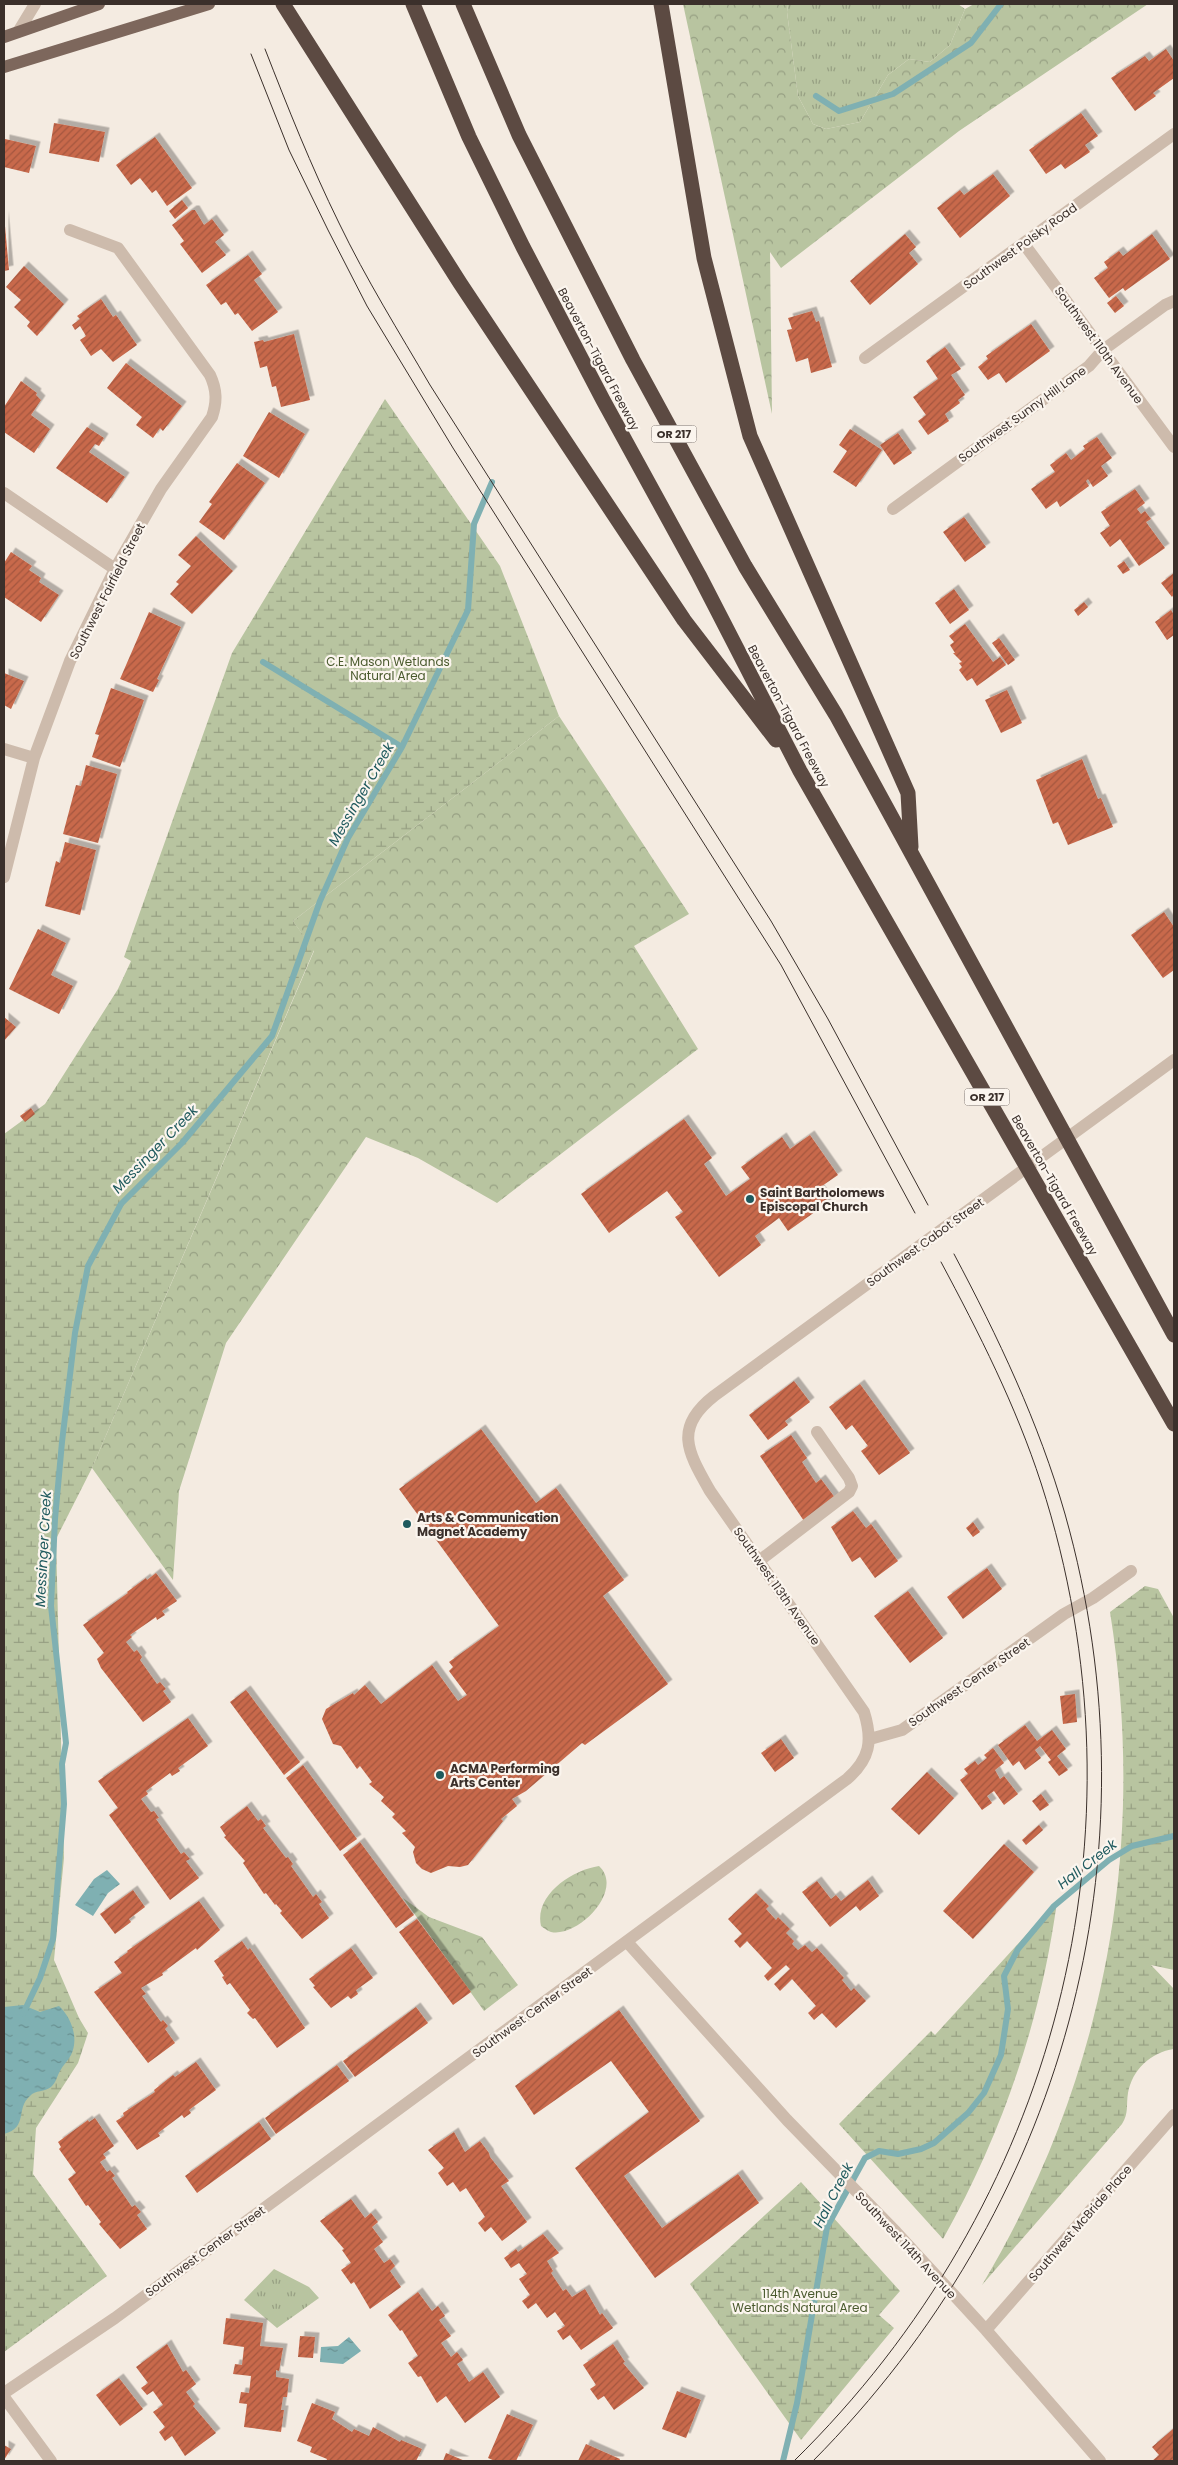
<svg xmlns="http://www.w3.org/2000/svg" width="1178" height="2465" font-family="Poppins,sans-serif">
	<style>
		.grass { fill: url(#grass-tufts) }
		.forest { fill: url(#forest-crowns) }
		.wetland { fill: url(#wetland-marsh) }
		.water { fill: url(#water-ripples) }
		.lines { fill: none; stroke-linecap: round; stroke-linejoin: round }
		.stream { stroke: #7fb0b2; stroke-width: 6 }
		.building { fill: url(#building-hatch); filter: url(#shadow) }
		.minor { stroke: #cdbbac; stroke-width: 12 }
		.major { stroke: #7d675c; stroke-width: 12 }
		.highway { stroke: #5c4a42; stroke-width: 15 }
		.tram { stroke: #3b302b; stroke-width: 1 }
		.poi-dot { fill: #1f5a5e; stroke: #fbf5ee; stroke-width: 2 }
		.labels { text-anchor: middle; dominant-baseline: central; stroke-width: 4.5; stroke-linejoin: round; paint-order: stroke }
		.shield { fill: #fbf5ee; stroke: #756b66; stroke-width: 1 }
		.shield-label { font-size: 11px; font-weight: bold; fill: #3b302b }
		.street-label { font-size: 12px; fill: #3b302b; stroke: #fbf5ee }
		.park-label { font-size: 12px; fill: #4a5a2e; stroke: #fbf5ee }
		.poi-label { font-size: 12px; font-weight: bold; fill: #3b302b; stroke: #fbf5ee; text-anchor: start }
		.water-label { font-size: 14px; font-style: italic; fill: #1f5a5e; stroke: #fbf5ee }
	</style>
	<defs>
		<pattern id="grass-tufts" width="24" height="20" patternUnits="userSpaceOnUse" patternTransform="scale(1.25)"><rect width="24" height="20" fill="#b8c4a0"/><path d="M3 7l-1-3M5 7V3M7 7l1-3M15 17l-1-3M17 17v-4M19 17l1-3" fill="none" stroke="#97a083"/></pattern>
		<pattern id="forest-crowns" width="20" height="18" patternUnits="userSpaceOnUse" patternTransform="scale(1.25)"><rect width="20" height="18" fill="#b8c4a0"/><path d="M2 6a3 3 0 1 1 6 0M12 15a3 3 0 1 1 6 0" fill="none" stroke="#97a083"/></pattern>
		<pattern id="wetland-marsh" width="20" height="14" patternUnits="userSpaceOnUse" patternTransform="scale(1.25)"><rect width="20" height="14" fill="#b8c4a0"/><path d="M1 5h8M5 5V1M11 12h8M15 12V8" fill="none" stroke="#97a083"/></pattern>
		<pattern id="water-ripples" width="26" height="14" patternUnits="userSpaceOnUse" patternTransform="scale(1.25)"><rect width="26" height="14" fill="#7fb0b2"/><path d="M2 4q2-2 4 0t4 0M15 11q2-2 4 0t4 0" fill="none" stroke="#699091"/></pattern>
		<pattern id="building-hatch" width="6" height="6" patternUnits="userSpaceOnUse" patternTransform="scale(1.25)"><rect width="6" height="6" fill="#c8694b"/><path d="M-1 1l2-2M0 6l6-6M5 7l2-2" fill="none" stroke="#a4573f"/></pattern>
		<filter id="shadow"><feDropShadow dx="4.5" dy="-4.5" stdDeviation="0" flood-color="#0004"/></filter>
	</defs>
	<rect width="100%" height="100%" fill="#f4ebe1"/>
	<path class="grass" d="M788,4H958L965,9L950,45L930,62L909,59L888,75L860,122L826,129L813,124L798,96L787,12Z
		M274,2269L309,2287L319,2298L277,2328L244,2300Z"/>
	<path class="forest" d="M683,4H788L787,12L798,96L813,124L826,129L860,122L888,75L909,59L930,62L950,45L965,9L974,4H1148L959,131L781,268L770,252L772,414Z
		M559,716L689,914L634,946L698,1049L497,1203L418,1158L366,1137L226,1343L179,1491L173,1580L92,1468L314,951L293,921Z
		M599,1866C625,1890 578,1938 551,1932C548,1931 544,1928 541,1926C534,1895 572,1870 599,1866Z
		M403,1898L429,1917L482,1937L518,1985L484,2011Z"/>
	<path class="wetland" d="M385,399L500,566L559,716L293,921L314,950L92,1468L56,1539L64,1858L54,1960L79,2018L88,2033L78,2063L36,2128L33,2174L107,2276L4,2352V1134L45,1104L118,989L131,961L124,957L232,653Z
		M1145,1586L1158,1589L1174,1618V1970L1151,1965L1174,1989V2049C1151,2052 1132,2070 1128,2093C1126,2105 1129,2113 1122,2124L982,2285C1105,2079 1148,1848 1110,1612Z
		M1057,1901C1041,2021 1002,2134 943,2239L839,2124L931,2031L935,2035Z
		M801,2182L900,2291L879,2315L894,2328L801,2440L690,2284Z"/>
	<path class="water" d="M107,1870L120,1884L108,1893L93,1916L75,1905L94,1879Z
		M23,2005L40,2012L59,2006C72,2018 79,2039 71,2055C68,2061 63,2065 60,2071C57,2076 56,2083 51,2087C45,2092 35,2090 30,2096C15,2109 29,2127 4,2134V2007Z
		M349,2337L361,2351L343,2364L320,2362L321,2347L338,2346Z"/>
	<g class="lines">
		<path class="stream" d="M816,96L839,111L893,94L971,43L1001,4
			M263,662L402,747
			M23,2014L40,1978L53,1939L64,1804L62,1764L66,1743L51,1606L55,1519L62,1442L75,1333L88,1266L121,1204L182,1143L272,1036L320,901L348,838L402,747L468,610L474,524L492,482
			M783,2461L797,2403L827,2227L865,2158L879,2151L898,2154L921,2149L934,2143L968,2113L984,2093L1001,2055L1008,2009L1004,1976L1018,1949L1054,1906L1109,1860L1132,1846L1174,1836"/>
	</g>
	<path class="building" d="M1166,49L1174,61V78L1153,93L1156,96L1135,111L1111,78L1145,56L1149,61Z
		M1081,113L1098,136L1085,145L1090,152L1065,169L1061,164L1046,174L1029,150Z
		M54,123L105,132L99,162L49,153Z
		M155,137L192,188L167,206L156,190L152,193L140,178L131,185L116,165Z
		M5,139L36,146L29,173L4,167Z
		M993,174L1010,196L960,238L937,208L960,190L964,195Z
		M182,200L188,208L175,219L169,211Z
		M192,210H195L204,225L212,219L224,235L215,242L226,255L202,273L180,244L184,241L172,225Z
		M4,215L9,270L4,271Z
		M905,234L916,247L909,253L918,264L870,305L850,281Z
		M1152,234L1170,259L1125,291L1123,288L1109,298L1094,278L1108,268L1104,262L1119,251L1123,256Z
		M248,255L262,274L254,280L278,312L252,331L238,313L235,315L226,302L221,305L206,285Z
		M24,266L64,304L37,336L27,326L30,322L14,307L21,300L6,287Z
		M1116,296L1124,306L1115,313L1107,303Z
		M101,299L113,317L116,315L137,345L113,362L101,349L91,356L80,340L86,336L80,326L75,330L72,325L80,319L77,316Z
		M812,311L816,322L819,321L832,367L811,373L808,358L796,362L787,330L792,329L788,318Z
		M1031,324L1050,351L1006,383L999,373L988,380L978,367L988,359L986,356Z
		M294,334L310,400L281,407L276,386L272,387L267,366L260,368L254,342L263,340L264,342Z
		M945,347L961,369L951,375L965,395L958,400L960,403L945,414L949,421L928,435L918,421L926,415L913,397L938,379L926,361Z
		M126,363L182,406L163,431L160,428L153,438L136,425L142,417L107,388Z
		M21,381L37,393L36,395L41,400L31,415L50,429L34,453L4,432V407Z
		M269,412L305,434L279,478L243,456Z
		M87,427L104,438L99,446L95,444L89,452L125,477L107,503L56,468Z
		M850,429L882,450L856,487L833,472L847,451L839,445Z
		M898,433L912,453L894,465L880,445Z
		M1097,437L1112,458L1101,466L1108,476L1093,487L1088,479L1086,481L1089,486L1060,507L1057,501L1046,509L1031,489L1055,472L1050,465L1066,453L1071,460L1085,449L1083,446Z
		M237,463L265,483L224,540L199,522L212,504L209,502Z
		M1135,489L1145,503L1137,509L1141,514L1145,511L1151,519L1146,522L1165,548L1139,566L1120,539L1110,547L1100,533L1110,526L1101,512Z
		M964,517L986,547L965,562L943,532Z
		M196,536L233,571L192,614L170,594L179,584L176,582L191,566L178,555Z
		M11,552L32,566L29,570L41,578L39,582L59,595L41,622L4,597V563Z
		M1124,561L1130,570L1123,574L1117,566Z
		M1174,573V594L1172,597L1161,583Z
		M954,589L969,610L950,624L935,603Z
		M1084,602L1088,607L1078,616L1074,610Z
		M1171,610L1174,615V635L1167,640L1155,622Z
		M149,612L181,627L157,679L159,680L153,692L120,679Z
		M965,624L993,662L1000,657L1006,665L977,686L972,678L967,681L959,670L962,667L959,663L962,662L953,653H955L950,645L954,642L949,636Z
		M999,638L1015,660L1008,665L992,643Z
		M4,673L24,681L11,709L4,705Z
		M111,688L144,700L120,767L92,757L99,735L95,734Z
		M1007,690L1022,723L1001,733L985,700Z
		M1082,759L1098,799L1101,798L1113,827L1068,845L1058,822L1053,824L1036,780Z
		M86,765L117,774L98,843L63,834L76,785L81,786Z
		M65,842L96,850L80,915L45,906L56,861L60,863Z
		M1164,912L1174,927V970L1163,978L1131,935Z
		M38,929L66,943L51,975L73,986L59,1014L9,989Z
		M4,1017L16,1027L4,1041Z
		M31,1108L35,1114L25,1122L20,1116Z
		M684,1119L712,1158L704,1164L726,1196L750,1179L741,1167L782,1137L790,1149L810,1135L838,1175L819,1188L829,1202L788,1231L779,1218L755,1236L761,1245L719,1277L675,1217L683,1212L667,1191L609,1233L581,1194Z
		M794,1381L810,1402L785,1421L788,1425L768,1440L749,1415Z
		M860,1384L910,1453L879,1475L861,1451L868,1446L852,1425L846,1430L829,1407Z
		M481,1429L536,1503L556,1488L624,1580L603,1596L668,1684L585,1745L582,1743L526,1791L512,1799L517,1806L501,1819L503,1821L468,1865L460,1867L448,1866L431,1873L422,1869L416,1863L413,1852L415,1847L402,1833L406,1831L392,1817L395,1814L381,1801L384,1797L369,1784L372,1782L360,1766L357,1769L341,1746L333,1744L322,1719L326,1709L353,1693L354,1695L365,1685L381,1704L432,1665L458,1701L467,1695L449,1671L453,1667L449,1662L499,1626L399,1489Z
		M791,1435L807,1458L802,1462L816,1483L821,1479L836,1499L804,1521L760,1456Z
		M853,1511L866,1528L871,1524L898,1561L875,1578L860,1557L852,1562L831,1527Z
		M973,1522L980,1532L973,1537L966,1528Z
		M987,1568L1002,1589L963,1619L947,1597Z
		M156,1573L177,1601L162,1611L165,1615L157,1620L156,1617L130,1635L132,1637L126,1642L134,1652L137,1650L142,1657L140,1660L157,1684L160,1682L166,1689L163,1691L171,1702L143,1722L101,1668L97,1659L104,1653L83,1625L128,1593L127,1592L146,1578L147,1580Z
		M908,1591L943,1638L910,1663L874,1616Z
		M246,1690L300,1762L284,1775L230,1702Z
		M1075,1694L1077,1722L1063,1724L1060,1696Z
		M188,1718L208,1746L178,1768L180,1771L172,1776L170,1773L146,1791L148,1794L141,1799L151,1812L154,1811L159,1818L156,1819L181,1854L184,1852L190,1859L186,1861L199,1878L170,1900L109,1815L118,1808L98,1781Z
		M1025,1725L1037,1741L1052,1730L1066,1749L1057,1756L1068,1770L1059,1776L1048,1762L1051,1760L1040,1746L1035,1750L1041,1758L1025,1770L1019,1761L1013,1766L998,1745Z
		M781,1739L794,1758L775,1772L761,1753Z
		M993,1748L1004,1763L995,1770L1000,1779L1004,1776L1018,1794L1004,1805L994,1791L987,1796L992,1803L982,1810L960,1780L968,1774L964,1769L975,1761L978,1765L987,1758L984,1755Z
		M303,1765L357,1839L340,1851L286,1778Z
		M927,1772L954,1798L919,1835L891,1809Z
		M1041,1794L1049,1805L1040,1811L1032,1801Z
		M247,1806L258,1821L261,1819L266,1826L263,1828L286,1858L288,1857L293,1864L291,1866L313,1897L316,1894L322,1902L319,1904L329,1918L302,1939L280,1913L282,1911L276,1904L275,1905L266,1893L264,1894L243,1863L245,1861L224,1837L226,1836L220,1827Z
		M1039,1825L1043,1830L1026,1845L1022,1840Z
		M360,1842L414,1915L396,1928L343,1855Z
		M1004,1844L1034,1872L973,1939L943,1911Z
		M868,1880L879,1896L860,1911L856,1906L830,1927L802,1892L817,1881L831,1899L836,1895L841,1901Z
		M133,1890L145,1907L129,1919L131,1922L115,1934L100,1914Z
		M756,1893L769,1906L766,1909L776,1920L778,1917L790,1929L786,1933L794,1941L792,1944L798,1950L805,1945L812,1952L817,1948L844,1978L842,1980L851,1991L854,1988L866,2001L836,2028L822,2013L814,2020L808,2013L816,2006L792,1979L780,1991L774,1984L790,1969L786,1965L768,1981L764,1976L772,1968L747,1941L740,1948L734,1941L742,1934L728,1919Z
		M199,1901L220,1930L197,1950L196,1948L162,1973L163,1975L141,1988L146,1994L142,1996L161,2022L163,2020L168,2026L165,2029L175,2043L148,2063L94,1992L122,1973L114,1962L128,1952L127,1951Z
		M417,1919L471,1992L453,2005L399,1932Z
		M242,1941L248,1950L250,1948L305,2028L277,2048L255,2018L253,2019L247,2013L250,2010L230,1983L227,1985L222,1977L224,1976L214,1961Z
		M351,1948L373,1978L356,1990L358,1994L351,1999L348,1996L331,2008L313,1987L315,1986L309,1979Z
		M416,2007L428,2023L355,2077L343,2061Z
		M619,2010L700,2121L624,2176L662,2228L738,2174L759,2203L655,2278L575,2168L649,2112L611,2061L534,2115L515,2086Z
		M196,2062L216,2090L189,2110L191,2113L184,2118L182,2115L158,2133L160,2136L137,2150L116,2121L124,2116L123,2113L155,2092L154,2090L173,2075L175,2077Z
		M337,2065L349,2081L276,2134L265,2118Z
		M95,2118L114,2146L103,2154L106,2158L100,2162L107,2172L110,2170L115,2176L112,2178L132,2207L135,2205L141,2212L137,2215L147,2229L120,2249L99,2224L101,2222L88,2205L86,2206L68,2179L76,2173L59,2149L61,2147L58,2142L88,2120L89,2122Z
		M259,2122L271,2139L197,2193L185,2176Z
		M454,2132L465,2152L480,2141L489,2153L490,2157L509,2181L501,2186L527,2222L502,2241L491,2227L485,2232L478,2223L485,2217L466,2188L460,2192L453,2182L447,2186L438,2173L444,2168L428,2150Z
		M351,2199L365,2218L371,2213L378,2222L372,2227L383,2242L374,2249L384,2263L390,2259L395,2266L390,2271L401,2287L370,2309L354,2282L351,2284L341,2270L351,2263L342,2250L344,2249L320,2221Z
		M543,2234L559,2253L547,2261L553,2271L551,2273L563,2291L566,2289L572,2297L585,2289L600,2315L602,2313L613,2328L581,2350L570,2335L563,2340L557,2331L565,2326L555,2312L547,2318L536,2303L528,2309L522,2301L530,2295L519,2279L527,2274L519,2263L511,2268L504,2258L516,2249L518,2252Z
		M418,2292L432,2311L438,2306L445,2316L439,2320L451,2336L441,2343L451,2357L457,2352L463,2360L457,2364L469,2382L483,2372L500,2397L465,2423L446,2396L437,2403L421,2376L418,2377L408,2363L418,2356L402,2330L400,2331L388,2315Z
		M226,2318L263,2323L260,2346L283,2348L279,2371L276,2370V2377L289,2379L287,2397H283L281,2410H284L281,2432L244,2427L247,2404L239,2403L241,2392L249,2393L251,2376L233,2374L235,2364L242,2365L244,2347L223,2344Z
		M300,2336L315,2337L313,2358L298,2357Z
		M167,2344L183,2372L186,2370L196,2384L186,2392L195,2404L193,2406L216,2433L185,2456L172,2436L165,2441L159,2432L165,2427L153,2412L163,2405L153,2391L147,2395L141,2388L148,2383L136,2367Z
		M613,2344L625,2362L623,2363L644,2388L614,2410L604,2396L598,2400L590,2389L596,2385L583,2365Z
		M119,2378L143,2409L120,2426L96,2395Z
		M677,2391L701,2400L686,2438L662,2429Z
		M312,2403L335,2412L332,2419L352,2432L354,2429L369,2436L373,2427L400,2442L401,2440L422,2449L416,2461H326L327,2459L310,2452L312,2447L297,2441Z
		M507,2414L533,2425L516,2461H495L488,2458Z
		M1173,2429L1174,2461H1152L1159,2455L1152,2447Z
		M586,2444L620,2459L619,2461H578Z
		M4,2445L11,2449L4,2460Z
		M446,2453L465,2461H443Z"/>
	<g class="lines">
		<path class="minor" d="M18,32L35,4
			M1024,244L1174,447
			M865,358L1174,134
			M4,493L115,569
			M893,509L1089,366L1103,350L1165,305L1174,301
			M4,749L34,758
			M4,877L34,758L70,661L115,569L161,489L212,417C217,402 217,390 210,375L118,248L70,230
			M759,1561L849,1492L852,1486L849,1478L817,1432
			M870,1739L902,1730L1064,1614L1093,1598L1131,1571
			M628,1943L787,2120L896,2232L986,2330L1100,2461
			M986,2330L1174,2115
			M4,2393L115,2318L847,1779C870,1759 873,1741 864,1712L710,1491C688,1452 673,1428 714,1396L1174,1060
			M4,2397L51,2461"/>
		<path class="major" d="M4,37L99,4
			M4,67L209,4"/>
		<path class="highway" d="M283,4L460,283L684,620L776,740
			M413,4L469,137L523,247L603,400L699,575L800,771L1174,1424
			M463,4L519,135L633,360L745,566L836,715L1174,1335
			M661,4L704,258L750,436L908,793L911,847"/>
		<path class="tram" d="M265,49C288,108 311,166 339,223C366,279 399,332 430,385L771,921L828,1019L928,1205
			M251,54L289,150L328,230L367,306L453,448L781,965L915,1213
			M794,2461C1055,2205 1154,1833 1041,1483C1016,1406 979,1333 941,1262
			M813,2461C1062,2210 1162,1857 1065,1514C1039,1423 998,1337 954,1254"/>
	</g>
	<g class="poi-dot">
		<circle cx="750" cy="1199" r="5"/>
		<circle cx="407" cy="1524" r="5"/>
		<circle cx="440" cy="1775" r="5"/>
	</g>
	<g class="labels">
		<g class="shield">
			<rect x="651.5" y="425.5" width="45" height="17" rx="4"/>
			<rect x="964.5" y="1088.5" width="45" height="17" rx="4"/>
		</g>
		<g class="shield-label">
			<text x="674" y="434">OR 217</text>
			<text x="987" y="1097">OR 217</text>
		</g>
		<g class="street-label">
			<text transform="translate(1020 246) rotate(-36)">Southwest Polsky Road</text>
			<text transform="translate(1099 345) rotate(54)">Southwest 110th Avenue</text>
			<text transform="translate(599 359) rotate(62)">Beaverton-Tigard Freeway</text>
			<text transform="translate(1022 414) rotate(-36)">Southwest Sunny Hill Lane</text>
			<text transform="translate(107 591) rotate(-63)">Southwest Fairfield Street</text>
			<text transform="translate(789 716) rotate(62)">Beaverton-Tigard Freeway</text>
			<text transform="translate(1055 1185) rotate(60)">Beaverton-Tigard Freeway</text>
			<text transform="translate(925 1242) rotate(-36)">Southwest Cabot Street</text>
			<text transform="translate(777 1586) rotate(55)">Southwest 113th Avenue</text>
			<text transform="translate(969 1682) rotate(-35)">Southwest Center Street</text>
			<text transform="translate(532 2012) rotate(-36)">Southwest Center Street</text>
			<text transform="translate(1080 2223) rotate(-49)">Southwest McBride Place</text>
			<text transform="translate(906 2245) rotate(47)">Southwest 114th Avenue</text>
			<text transform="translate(205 2251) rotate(-36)">Southwest Center Street</text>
		</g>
		<g class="park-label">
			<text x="388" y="661">C.E. Mason Wetlands<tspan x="388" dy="14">Natural Area</tspan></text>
			<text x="800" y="2293">114th Avenue<tspan x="800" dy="14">Wetlands Natural Area</tspan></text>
		</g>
		<g class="poi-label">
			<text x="760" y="1192">Saint Bartholomews<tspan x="760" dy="14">Episcopal Church</tspan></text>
			<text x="417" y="1517">Arts &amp; Communication<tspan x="417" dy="14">Magnet Academy</tspan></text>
			<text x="450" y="1768">ACMA Performing<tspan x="450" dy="14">Arts Center</tspan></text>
		</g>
		<g class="water-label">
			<text transform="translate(361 794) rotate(-60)">Messinger Creek</text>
			<text transform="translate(155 1149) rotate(-46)">Messinger Creek</text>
			<text transform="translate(43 1549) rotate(-87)">Messinger Creek</text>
			<text transform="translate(1087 1864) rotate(-38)">Hall Creek</text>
			<text transform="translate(833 2195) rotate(-63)">Hall Creek</text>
		</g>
	</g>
	<rect width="1178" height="2465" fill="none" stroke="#3b302b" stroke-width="10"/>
</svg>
